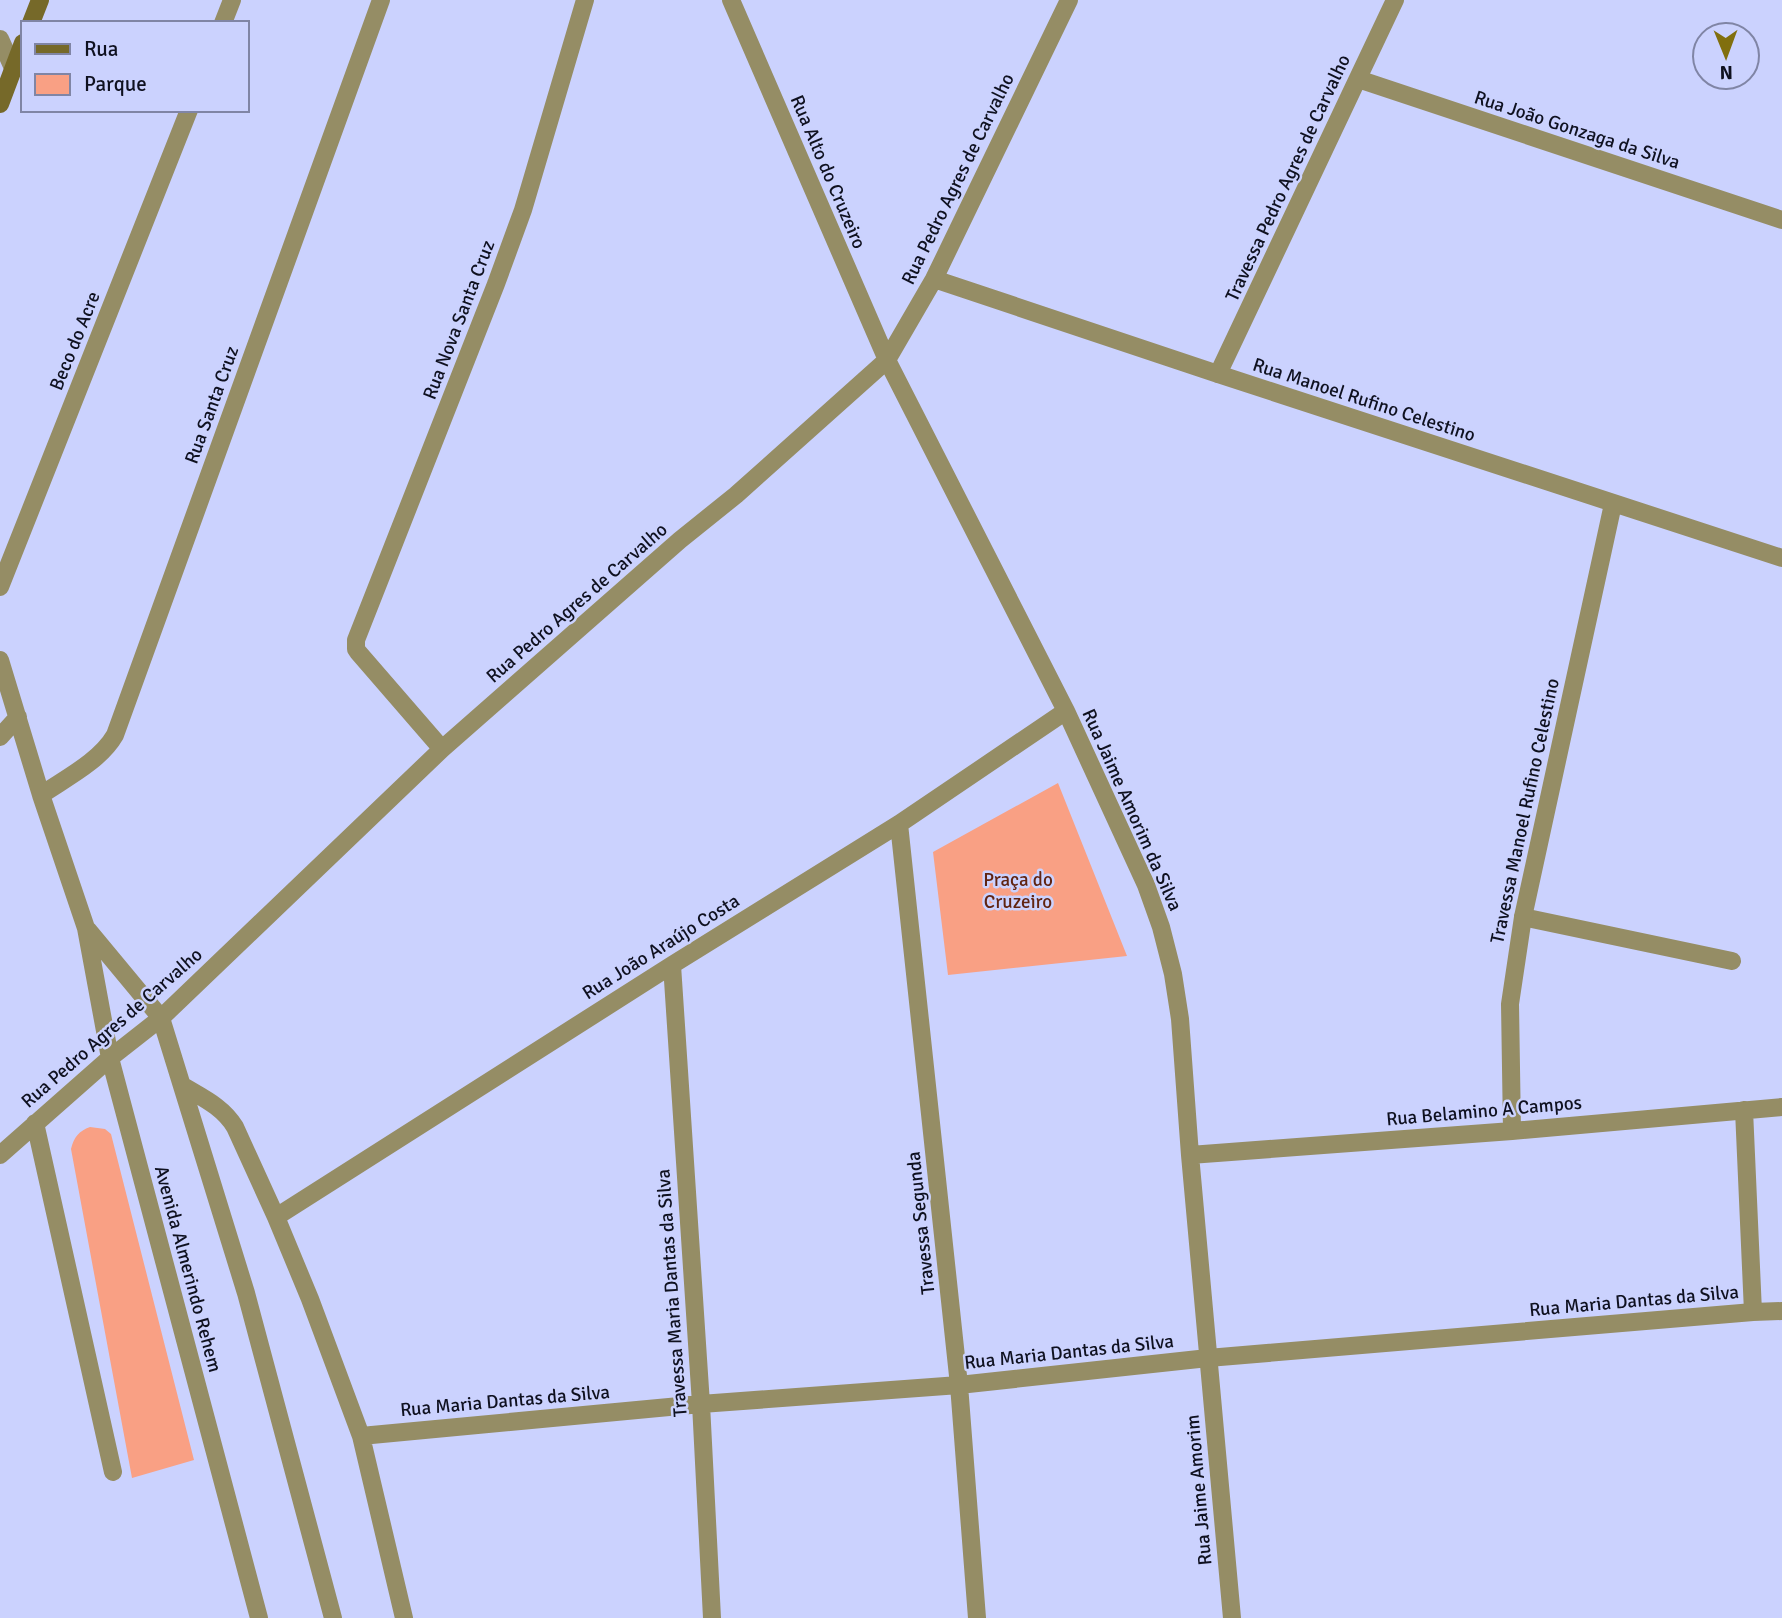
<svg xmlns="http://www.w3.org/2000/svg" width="1782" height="1618" font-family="Signika,sans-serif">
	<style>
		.green { fill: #f9a084 }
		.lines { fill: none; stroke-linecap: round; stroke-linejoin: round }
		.lane { stroke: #958d65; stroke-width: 18 }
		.street { stroke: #958d65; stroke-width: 18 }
		.secondary { stroke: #766929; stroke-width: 18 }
		.labels { text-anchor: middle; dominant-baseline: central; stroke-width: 5; stroke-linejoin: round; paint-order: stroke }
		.street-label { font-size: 19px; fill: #0f1120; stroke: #cbd2fe }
		.park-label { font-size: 19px; fill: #612411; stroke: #cbd2fe }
	</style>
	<rect width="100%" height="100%" fill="#cbd2fe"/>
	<path class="green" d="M1058,783L1127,956L948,975L933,852Z
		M90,1127L105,1129L111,1134L194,1460L132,1478L71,1149C74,1137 79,1131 90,1127Z"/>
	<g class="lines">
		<path class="lane" d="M223,23L232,0
			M0,39L13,68
			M0,587L189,110
			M1523,917L1732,961"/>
		<path class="street" d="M731,0L887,360L1066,711L1146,885L1161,927L1173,974L1180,1019L1190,1155L1232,1618
			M1358,79L1782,220
			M934,279L1218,374L1782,558
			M1218,374L1395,0
			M0,660L41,795L86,928L110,1058L259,1618
			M0,737L18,717
			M442,749L358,652L356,649V640L496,284L523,210L585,0
			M41,795C66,778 100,761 115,735L381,0
			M899,824L959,1385L977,1618
			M88,930L161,1018L246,1293L333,1618
			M672,965L701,1404L712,1618
			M183,1086C203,1098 223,1107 235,1127L276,1217L310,1299L361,1436L404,1618
			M1744,1110L1753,1312
			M35,1123L113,1472
			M1512,1131L1510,1004L1523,917L1613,504
			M0,1155L110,1058L161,1018L442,749L680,540L736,495L887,360L934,279L1069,0
			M1190,1155L1512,1131L1782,1107
			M276,1217L672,965L899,824L1066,711
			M361,1436L701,1404L959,1385L1208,1358L1753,1312L1782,1311"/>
		<path class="secondary" d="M31,23L40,0
			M0,104L23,43"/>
	</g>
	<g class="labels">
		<g class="street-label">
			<text transform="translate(1577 130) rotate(18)">Rua João Gonzaga da Silva</text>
			<text transform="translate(828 172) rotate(67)">Rua Alto do Cruzeiro</text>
			<text transform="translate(1288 178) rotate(-65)">Travessa Pedro Agres de Carvalho</text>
			<text transform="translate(958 179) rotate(-64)">Rua Pedro Agres de Carvalho</text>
			<text transform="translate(459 320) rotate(-69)">Rua Nova Santa Cruz</text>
			<text transform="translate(75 341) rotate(-68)">Beco do Acre</text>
			<text transform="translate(1364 400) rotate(18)">Rua Manoel Rufino Celestino</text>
			<text transform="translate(212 405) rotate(-70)">Rua Santa Cruz</text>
			<text transform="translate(577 603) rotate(-41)">Rua Pedro Agres de Carvalho</text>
			<text transform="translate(1132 810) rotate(66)">Rua Jaime Amorim da Silva</text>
			<text transform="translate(1525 811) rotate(-78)">Travessa Manoel Rufino Celestino</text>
			<text transform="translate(661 947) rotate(-32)">Rua João Araújo Costa</text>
			<text transform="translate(112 1028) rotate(-41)">Rua Pedro Agres de Carvalho</text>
			<text transform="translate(1484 1111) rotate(-5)">Rua Belamino A Campos</text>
			<text transform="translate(921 1223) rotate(-96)">Travessa Segunda</text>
			<text transform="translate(188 1269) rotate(75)">Avenida Almerindo Rehem</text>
			<text transform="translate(672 1293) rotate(-94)">Travessa Maria Dantas da Silva</text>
			<text transform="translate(1634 1301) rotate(-5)">Rua Maria Dantas da Silva</text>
			<text transform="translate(1069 1352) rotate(-6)">Rua Maria Dantas da Silva</text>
			<text transform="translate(505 1401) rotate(-5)">Rua Maria Dantas da Silva</text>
			<text transform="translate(1199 1490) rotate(-95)">Rua Jaime Amorim</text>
		</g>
		<g class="park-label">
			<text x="1018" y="880">Praça do<tspan x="1018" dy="22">Cruzeiro</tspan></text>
		</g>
	</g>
	<rect x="21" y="21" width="228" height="91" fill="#cbd2fe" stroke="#8085a5" stroke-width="2"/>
	<rect x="35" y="44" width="35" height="10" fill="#766929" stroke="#8085a5" stroke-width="2"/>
	<text x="84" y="56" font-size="21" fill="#0f1120">Rua</text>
	<rect x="35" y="74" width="35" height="21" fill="#f9a084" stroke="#8085a5" stroke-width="2"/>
	<text x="84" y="91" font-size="21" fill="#0f1120">Parque</text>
	<g transform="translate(1726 56) rotate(179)"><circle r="33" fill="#cbd2fe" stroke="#8085a5" stroke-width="2"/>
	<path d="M0-5L12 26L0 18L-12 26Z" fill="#816f0e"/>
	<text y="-10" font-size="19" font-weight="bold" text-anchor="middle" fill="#0f1120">N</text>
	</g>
</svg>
